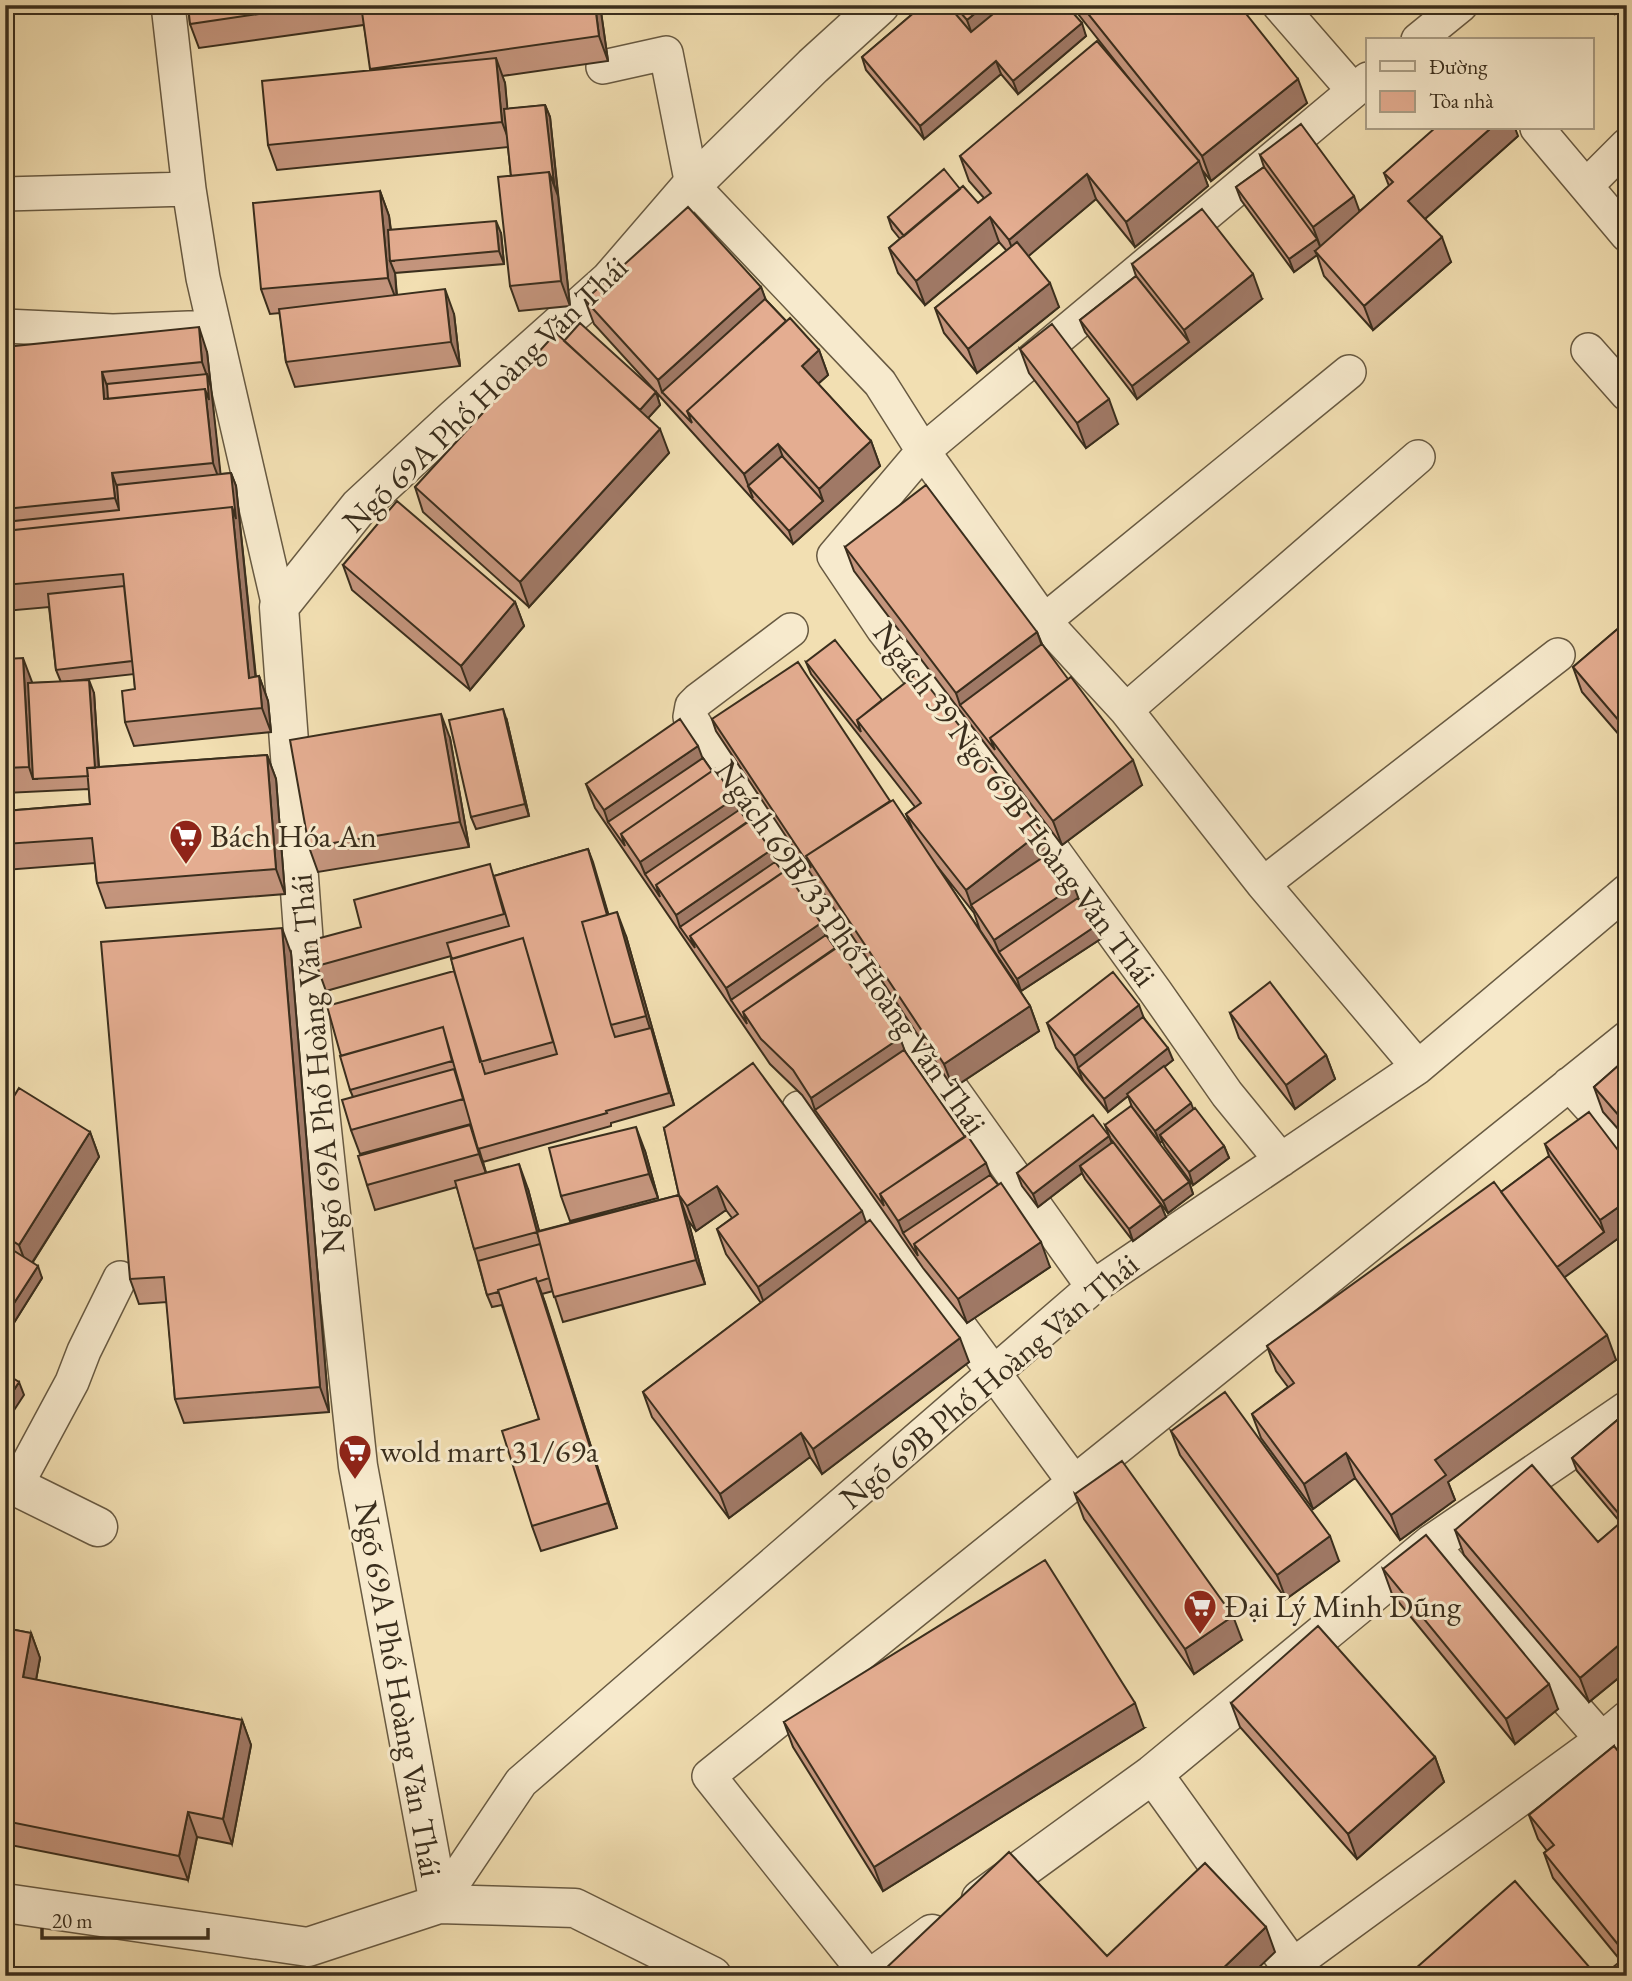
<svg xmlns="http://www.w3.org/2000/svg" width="1632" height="1981" font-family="'EB Garamond',serif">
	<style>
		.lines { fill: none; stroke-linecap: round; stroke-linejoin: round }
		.service-casing { stroke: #685a42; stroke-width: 36 }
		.minor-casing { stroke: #685a42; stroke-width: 41 }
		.service { stroke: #f7eacd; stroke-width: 33 }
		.minor { stroke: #f7eacd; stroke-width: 38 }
		.wall { fill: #c4957d; stroke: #3a2e1d; stroke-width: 2 }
		.shaded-wall { fill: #a07966; stroke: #3a2e1d; stroke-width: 2 }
		.building { fill: #e4ad91; stroke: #3a2e1d; stroke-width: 2 }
		.labels { text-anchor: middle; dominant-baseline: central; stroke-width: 6; stroke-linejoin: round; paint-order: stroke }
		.street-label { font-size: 32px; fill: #3a2e1d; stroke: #f7eacd }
		.poi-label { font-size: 32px; fill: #3a2e1d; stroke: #f7eacd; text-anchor: start }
	</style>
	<rect width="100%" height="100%" fill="#f2dfb2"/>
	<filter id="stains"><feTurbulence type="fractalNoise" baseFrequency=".00286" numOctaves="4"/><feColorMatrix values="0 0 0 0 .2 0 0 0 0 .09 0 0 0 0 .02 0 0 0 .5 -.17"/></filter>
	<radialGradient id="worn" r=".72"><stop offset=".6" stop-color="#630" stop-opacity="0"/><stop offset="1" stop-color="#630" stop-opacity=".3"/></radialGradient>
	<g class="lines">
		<defs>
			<path id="service" d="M168,5L189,189L203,278L279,607
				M1279,5L1353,90
				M1418,40L1461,5
				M603,67L666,53L692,185L880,383L923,451L1368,79
				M1537,128L1627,235
				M1586,186L1627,145
				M5,194L189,189
				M5,326L113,331L214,327
				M1588,350L1627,394
				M1044,621L1349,372
				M791,630L698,700L692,706L690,717L723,768L1093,1287
				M1126,710L1418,457
				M1263,884L1558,655
				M1569,1084L1627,1148
				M799,1108L1074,1482
				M1281,1160L1227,1094L1155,991L1003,781L883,629L834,556L923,451L1044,621L1126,710L1263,884L1418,1067
				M16,1486L72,1382L84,1351L120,1278
				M1440,1554L1627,1768
				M439,1904L521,1782L1093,1287L1418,1067L1627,891
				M1290,1967L1602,1739L1627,1718
				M868,1976L709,1776L1627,1038"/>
			<path id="minor" d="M5,1481L98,1527
				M1153,1774L1298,1976
				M981,1899L1153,1774L1432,1544L1627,1411
				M5,1903L308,1947L439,1904L575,1908L712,1976
				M439,1904L358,1466L308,999L279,607L359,507L454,419L610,280L692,185L813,66L880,5
				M874,1976L932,1934"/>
		</defs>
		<use href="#service" class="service-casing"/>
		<use href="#minor" class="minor-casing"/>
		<use href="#service" class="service"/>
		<use href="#minor" class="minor"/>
	</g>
	<path class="wall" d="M188,5H600L608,61L502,76L505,83L507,109L545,105L550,117L570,306L519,311L510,286L511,176L508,147L277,170L268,145L371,70L364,25L199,48L190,24Z
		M923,5H1066L1086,36L1018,94L1001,74L924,139L866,70L862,57Z
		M1071,5H1239L1307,103L1211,181L1202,170L1208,186L1135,247L1096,199L1028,256L1059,307L977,373L944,333L935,308L1007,251L999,242L925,305L898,273L889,248L900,239L892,229L888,217L960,189L978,203L984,198L969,181L960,156L1135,86Z
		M1607,5H1626L1615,14Z
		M1518,136L1425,219L1451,262L1373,330L1324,276L1317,255L1294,272L1241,200L1236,187L1264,167L1260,155L1360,211L1389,186L1384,173Z
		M380,191L389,216L391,230L501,233L504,264L395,273L397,295L454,314L460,366L295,387L286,362L280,313L270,314L261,289Z
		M1132,264L1262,299L1137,399L1085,332L1080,320L1136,276Z
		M761,287L765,299L786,321L819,350L828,375L818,384L871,441L880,466L793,544L656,392L660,405L648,418L669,453L529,607L423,512L415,487L564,341L655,391L594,324L585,300Z
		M5,347L207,352L220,474L231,473L236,486L256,677L259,676L268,701L271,732L134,746L125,722L135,689L134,674L70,681L94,693L99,767L267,755L276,779L285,894L106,908L97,883L95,863L5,870V811L90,804L89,789L5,793V659L32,683L61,682L56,670L49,607L5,611Z
		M1020,349L1118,424L1086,448L1029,373Z
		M845,547L1037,632L1042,644L1142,785L1062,845L854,571Z
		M343,565L515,602L524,626L470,690L352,590Z
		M1627,621V744L1582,692L1573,667Z
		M806,662L882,700L1042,831L1050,852L1102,938L1021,991L980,930L974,913L937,866L1030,1006L1039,1031L953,1088L716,731L712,719L890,801L912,828L906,814L915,807L811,674Z
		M507,721L529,816L476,829L471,817Z
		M450,738L469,847L318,872L309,847Z
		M703,758L826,935L900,1038L904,1050L990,1175L1050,1267L967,1323L923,1268L802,1095L770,1064L595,808L586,784Z
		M588,849L608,914L626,936L674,1105L611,1123V1126L483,1162L482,1159L486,1173L528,1189L539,1231L679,1195L664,1128L866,1223L969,1362L822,1474L810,1457L729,1518L652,1417L643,1392L761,1303L726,1254L717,1229L732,1218L726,1210L696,1231L688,1220L705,1284L563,1322L553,1291L542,1294L617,1528L541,1551L532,1526L539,1419L502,1305L492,1307L487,1295L457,1187L375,1210L367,1185L476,1140L471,1124L360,1154L351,1130L353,1097L350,1090L454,971L451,956L326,991L317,966L361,927L494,876Z
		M291,953L329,1412L184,1423L175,1399L167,1302L139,1304L130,1279Z
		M1230,1013L1326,1055L1335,1079L1295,1109L1239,1038Z
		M1143,1017L1173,1060L1164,1067L1193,1109L1224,1146L1229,1158L1193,1185L1165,1147L1162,1141L1160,1143L1132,1107L1128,1096L1108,1112L1056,1048L1047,1023Z
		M1627,1058V1139L1603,1112L1594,1087Z
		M5,1111L90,1132L99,1157L33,1262L42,1278L5,1337Z
		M1105,1125L1189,1182L1193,1194L1168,1213L1110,1138Z
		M1111,1143L1166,1217L1133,1241L1085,1179L1082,1173L1038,1207L1022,1186L1017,1173Z
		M1545,1144L1627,1162V1232L1564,1277L1616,1360L1448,1482L1455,1500L1400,1540L1355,1478L1313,1509L1261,1438L1252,1414L1288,1387L1276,1371L1267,1346L1501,1192L1549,1156Z
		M645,1151L658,1198L570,1221L561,1196Z
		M1627,1412V1671L1589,1702L1464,1555L1455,1530L1598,1542L1621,1523L1577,1471L1572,1458Z
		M1171,1431L1339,1561L1286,1599L1180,1455Z
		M1075,1494L1242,1640L1194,1674L1084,1519Z
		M1383,1569L1558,1709L1515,1744L1392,1594Z
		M5,1628L31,1633L40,1658L36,1680L242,1720L251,1745L232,1844L197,1837L188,1880L5,1844Z
		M1231,1703L1435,1757L1444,1782L1357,1859L1240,1727Z
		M784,1722L1144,1728L883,1891L793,1747Z
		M1614,1746L1627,1976L1621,1961L1553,1878L1544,1853L1547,1851L1538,1839L1529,1815Z"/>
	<path class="shaded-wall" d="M595,5H600L608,61L599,36Z
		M985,5H1023L976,45L967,20Z
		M1611,5H1626L1615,14Z
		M1082,23L1086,36L1018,94L1013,81Z
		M496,58L505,83L511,146L502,122Z
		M996,61L1001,74L924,139L920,126Z
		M1298,79L1307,103L1211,181L1202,156Z
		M545,105L550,117L558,196L554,184Z
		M1491,128H1515L1518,136L1417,226L1408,201Z
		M1199,161L1208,186L1135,247L1126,222Z
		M549,172L558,196L570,306L561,281Z
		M1087,174L1096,199L1018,265L1009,240Z
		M380,191L389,216L394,261H390L395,273L397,302L388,278Z
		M1354,196L1363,221L1322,251L1313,227Z
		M990,217L999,242L925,305L916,281Z
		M496,221L501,233L504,264L499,251Z
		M1442,237L1451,262L1373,330L1364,306Z
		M1317,239L1322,251H1315L1317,255L1294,272L1289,259Z
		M1253,274L1262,299L1137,399L1132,386L1189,342L1184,330Z
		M1050,283L1059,307L977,373L968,349Z
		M761,287L770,311L662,392L658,380Z
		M445,289L454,314L460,366L451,342Z
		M199,327L207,352L211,387L202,362Z
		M819,350L828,375L811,390L802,366Z
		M102,372L111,397L112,411L104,399Z
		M207,374L211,387L222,487L213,463L205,389Z
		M656,392L660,405L640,427L636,414Z
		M1109,399L1118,424L1086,448L1077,423Z
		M660,429L669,453L529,607L520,582Z
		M871,441L880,466L793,544L789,531L823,501L819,489Z
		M778,444L787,468L748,486L753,498L744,474Z
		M112,473L121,498L124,523L115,498Z
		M231,473L236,486L258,702L249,678L232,507Z
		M515,602L524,626L470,690L461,666Z
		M1037,632L1046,657L960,705L956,693Z
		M23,658L32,682L37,779H33L29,767Z
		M259,676L268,701L271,732L262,708Z
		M89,680L94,693L100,788L95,775Z
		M503,709L507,721L529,816L525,804Z
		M441,714L450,738L469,847L460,822Z
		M1627,716V740L1620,722Z
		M698,746L707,770L608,822L604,810Z
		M267,755L276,779L285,894L276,869Z
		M1133,760L1142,785L1062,845L1053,821Z
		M735,798L744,822L645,874L640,862Z
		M1042,831L1051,856L972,907L966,890Z
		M588,849L593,862L616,940L611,927Z
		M771,850L780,874L680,927L676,915Z
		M1074,886L1083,911L999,952L994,940Z
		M617,912L626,936L674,1105L646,1016Z
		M821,923L830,948L731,1000L726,988Z
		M1097,925L1102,938L1021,991L1017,979Z
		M282,928L291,953L329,1412L320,1387Z
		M1139,1005L1148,1029L1078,1068L1083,1081L1074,1056Z
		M1030,1006L1039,1031L953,1088L944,1064Z
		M900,1038L909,1062L815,1110L811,1098Z
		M1168,1048L1173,1060L1108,1112L1104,1099Z
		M1326,1055L1335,1079L1295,1109L1286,1085Z
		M1191,1103L1196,1116L1160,1135L1162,1141L1160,1143L1155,1131Z
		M470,1125L479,1149L488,1179L479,1154Z
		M636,1127L645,1151L658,1198L649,1174Z
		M90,1132L99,1157L28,1269L19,1245Z
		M1109,1136L1114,1149L1080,1166L1082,1173L1038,1207L1033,1194Z
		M1224,1146L1229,1158L1193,1185L1189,1172Z
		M986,1163L995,1187L903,1233L898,1221Z
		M519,1164L528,1189L555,1291L537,1232Z
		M1189,1182L1193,1194L1168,1213L1163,1201Z
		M717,1186L726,1210L696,1231L687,1206Z
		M679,1195L688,1220L705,1284L696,1260Z
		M1627,1201V1232L1558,1282L1554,1269L1604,1232L1600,1220Z
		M1161,1205L1166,1217L1133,1241L1129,1229Z
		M862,1211L871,1236L767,1311L758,1287Z
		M5,1239L13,1260L5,1272Z
		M1041,1242L1050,1267L967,1323L958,1299Z
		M38,1266L42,1278L5,1337V1317Z
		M536,1278L545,1302L617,1528L608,1503Z
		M1607,1335L1616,1360L1448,1482L1455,1500L1400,1540L1391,1515L1435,1460Z
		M960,1338L969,1362L822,1474L813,1449Z
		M19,1382L24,1395L5,1424V1404Z
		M801,1433L810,1457L729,1518L720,1494Z
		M1346,1453L1355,1478L1313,1509L1304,1484Z
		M1330,1536L1339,1561L1286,1599L1277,1575Z
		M1233,1616L1242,1640L1194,1674L1185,1649Z
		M31,1633L40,1658L32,1702L23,1677Z
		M1627,1638V1671L1589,1702L1580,1678Z
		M1549,1684L1558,1709L1515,1744L1506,1719Z
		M1135,1703L1144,1728L883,1891L874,1867Z
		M242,1720L251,1745L232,1844L223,1819Z
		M1435,1757L1444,1782L1357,1859L1348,1834Z
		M188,1812L197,1837L188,1880L179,1856Z
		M1266,1927L1275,1952L1250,1976H1215Z
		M1627,1941V1965L1620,1947Z"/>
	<path class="building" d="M188,5H320L190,24Z
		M361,5H595L599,36L370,69Z
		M923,5H948L971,32L1004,5H1066L1082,23L1013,81L996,61L920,126L862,57Z
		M954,5H985L967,20Z
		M1081,5H1239L1298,79L1202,156Z
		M1097,41L1199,161L1126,222L1087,174L1009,240L990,217L916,281L889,248L963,186L978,203L991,193L960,156Z
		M496,58L502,122L268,145L262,81Z
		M545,105L554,184L549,172L511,176L504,109Z
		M1301,124L1354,196L1313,227L1260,155Z
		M1435,128H1491L1408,201L1442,237L1364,306L1315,251L1393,182L1384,173Z
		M1264,167L1317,239L1289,259L1236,187Z
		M944,169L960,189L904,236L888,217Z
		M549,172L561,281L510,286L498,177Z
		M380,191L388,278L261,289L253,203Z
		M688,207L761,287L658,380L585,300Z
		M1202,209L1253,274L1184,330L1132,264Z
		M496,221L499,251L390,261L388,230Z
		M1017,242L1050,283L968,349L935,308Z
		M1136,276L1189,342L1132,386L1080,320Z
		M445,289L451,342L286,362L279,309Z
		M765,299L786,321L687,411L692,423L662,392Z
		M790,318L819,350L802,366L871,441L819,489L778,444L744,474L687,411Z
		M580,323L656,392L640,410L564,341Z
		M1052,324L1109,399L1077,423L1020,349Z
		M199,327L202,362L102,372L104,399L205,389L213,463L112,473L115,498L5,509V347Z
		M556,333L660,429L520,582L415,487Z
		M207,374L209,400L205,389L108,399L107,384Z
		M782,456L823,501L789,531L748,486Z
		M231,473L236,519L232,507L5,531V522L119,510L117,485Z
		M926,485L1037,632L956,693L845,547Z
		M397,501L515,602L461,666L343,565Z
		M232,507L249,678L259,676L262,708L125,722L122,691L135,689L123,574L5,585V531Z
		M124,586L132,661L56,670L48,594Z
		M1627,621V716L1620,722L1573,667Z
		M835,640L882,700L857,720L861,732L806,662Z
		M1042,644L1068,679L990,738L995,750L960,705Z
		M23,658L29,767L5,768V659Z
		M798,662L890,801L806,856L811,868L712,719Z
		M918,673L1042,831L966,890L906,814L921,803L857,720Z
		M1071,677L1133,760L1053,821L990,738Z
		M89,680L95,768H87L88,776L33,779L28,683Z
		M503,709L525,804L471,817L449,720Z
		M441,714L460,822L309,847L290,740Z
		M680,719L698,746L604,810L586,784Z
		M267,755L276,869L97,883L92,838L5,844V811L90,804L87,768Z
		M703,758L712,771L621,834L625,846L608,822Z
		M715,769L735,798L640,862L621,834Z
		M893,800L1030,1006L944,1064L806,856Z
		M739,810L748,822L656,885L660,897L645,874Z
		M750,820L771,850L676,915L656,885Z
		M588,849L607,915L582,922L611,1025L615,1037L651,1028L669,1093L606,1111L607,1113L478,1149L443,1027L341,1056L327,1006L454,971L485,1074L557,1054L523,938L452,959L447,943L509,926L494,876Z
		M1051,852L1074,886L994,940L971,905Z
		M775,862L783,872L690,936L695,948L680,927Z
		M490,864L504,914L317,966L309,941L361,927L354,900Z
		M785,871L821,923L726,988L690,936Z
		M1078,898L1097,925L1017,979L999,952Z
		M617,912L646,1016L611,1025L582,922Z
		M282,928L320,1387L175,1399L164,1277L130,1279L101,942Z
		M826,935L835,948L743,1012L747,1024L731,1000Z
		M523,938L553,1042L480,1062L451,959Z
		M838,947L900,1038L811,1098L793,1070L761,1039L743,1012Z
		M1113,972L1139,1005L1074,1056L1047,1023Z
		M1270,982L1326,1055L1286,1085L1230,1013Z
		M1143,1017L1168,1048L1104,1099L1078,1068Z
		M443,1027L452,1061L350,1090L340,1056Z
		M904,1050L965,1137L880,1194L884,1206L815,1110Z
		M1627,1058V1125L1594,1087Z
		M753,1063L862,1211L758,1287L717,1229L738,1214L717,1186L687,1206L679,1195L696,1260L554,1297L537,1232L679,1195L664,1128Z
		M1164,1066L1191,1103L1155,1131L1127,1094Z
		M454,1069L463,1099L351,1130L342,1100Z
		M19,1088L90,1132L19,1245L5,1236V1111Z
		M1131,1106L1189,1182L1163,1201L1105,1125Z
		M1195,1108L1224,1146L1189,1172L1160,1135Z
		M1589,1112L1627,1162V1201L1600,1220L1545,1144Z
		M1093,1115L1109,1136L1033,1194L1017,1173Z
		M470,1125L479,1154L367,1185L358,1156Z
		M636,1127L649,1174L561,1196L549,1148Z
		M967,1135L986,1163L898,1221L880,1194Z
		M1113,1142L1161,1205L1129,1229L1080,1166Z
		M1549,1156L1604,1232L1557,1267L1501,1192Z
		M519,1164L537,1232L474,1249L455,1181Z
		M990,1175L998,1185L914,1244L918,1256L903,1233Z
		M1494,1182L1607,1335L1435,1460L1446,1475L1391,1515L1346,1453L1304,1484L1252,1414L1294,1383L1267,1346Z
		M1001,1183L1041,1242L958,1299L914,1244Z
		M870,1220L960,1338L813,1449L801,1433L720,1494L643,1392Z
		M540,1244L549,1278L537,1282L536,1278L498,1290V1292L487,1295L478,1261Z
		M8,1247L38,1266L5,1317V1252Z
		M536,1278L608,1503L532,1526L502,1431L539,1419L498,1290Z
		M5,1373L19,1382L5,1404Z
		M1225,1392L1330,1536L1277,1575L1171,1431Z
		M1627,1412V1517L1624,1520L1572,1458Z
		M1122,1461L1233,1616L1185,1649L1075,1494Z
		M1532,1465L1598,1542L1627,1517V1638L1580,1678L1455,1530Z
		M1426,1535L1549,1684L1506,1719L1383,1569Z
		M1045,1560L1135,1703L874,1867L784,1722Z
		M1318,1626L1435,1757L1348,1834L1231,1703Z
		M5,1628L31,1633L23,1677L242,1720L223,1819L188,1812L179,1856L5,1821Z
		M1614,1746L1627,1762V1941L1620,1947L1544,1853L1554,1845L1529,1815Z
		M1009,1852L1107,1956L1205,1863L1266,1927L1215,1976H890L884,1970Z
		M1515,1881L1597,1976H1407Z
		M1627,1956V1976H1602Z"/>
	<defs>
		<symbol id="supermarket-pin" viewBox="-11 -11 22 30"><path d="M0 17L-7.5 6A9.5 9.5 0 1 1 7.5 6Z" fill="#8f2418" stroke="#f7eacd"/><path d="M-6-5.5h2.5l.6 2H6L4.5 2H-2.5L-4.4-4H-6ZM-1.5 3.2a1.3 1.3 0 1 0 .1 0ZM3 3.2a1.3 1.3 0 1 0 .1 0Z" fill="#fff"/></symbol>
	</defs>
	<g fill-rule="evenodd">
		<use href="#supermarket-pin" x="167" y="817" width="38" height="52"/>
		<use href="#supermarket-pin" x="336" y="1432" width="38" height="52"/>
		<use href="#supermarket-pin" x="1181" y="1587" width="38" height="52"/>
	</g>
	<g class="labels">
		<g class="street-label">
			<text transform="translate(485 394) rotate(-44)">Ngõ 69A Phố Hoàng Văn Thái</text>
			<text transform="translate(1015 804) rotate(53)">Ngách 39 Ngõ 69B Hoàng Văn Thái</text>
			<text transform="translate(851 947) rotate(55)">Ngách 69B/33 Phố Hoàng Văn Thái</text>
			<text transform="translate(317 1064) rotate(-95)">Ngõ 69A Phố Hoàng Văn Thái</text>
			<text transform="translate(989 1381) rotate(-40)">Ngõ 69B Phố Hoàng Văn Thái</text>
			<text transform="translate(399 1689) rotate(80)">Ngõ 69A Phố Hoàng Văn Thái</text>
		</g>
		<g class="poi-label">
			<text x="210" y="836">Bách Hóa An</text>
			<text x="380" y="1451">wold mart 31/69a</text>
			<text x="1224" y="1606">Đại Lý Minh Dũng</text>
		</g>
	</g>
	<rect width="1632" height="1981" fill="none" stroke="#f2dfb2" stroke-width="28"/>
	<rect x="7" y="7" width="1618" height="1967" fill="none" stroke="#3a2e1d" stroke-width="3.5"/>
	<rect x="14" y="14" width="1604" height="1953" fill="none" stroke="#3a2e1d" stroke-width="2"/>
	<rect x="1366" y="38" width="228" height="91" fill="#f7eacd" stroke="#ab9f87" stroke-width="2"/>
	<rect x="1380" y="61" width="35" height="10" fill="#f7eacd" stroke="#ab9f87" stroke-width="2"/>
	<text x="1429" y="74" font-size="21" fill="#3a2e1d">Đường</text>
	<rect x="1380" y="91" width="35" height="21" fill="#e4ad91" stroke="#ab9f87" stroke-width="2"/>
	<text x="1429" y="108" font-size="21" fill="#3a2e1d">Tòa nhà</text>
	<path d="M42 1928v10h166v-10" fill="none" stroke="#3a2e1d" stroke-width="3.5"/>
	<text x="52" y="1928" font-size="21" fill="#3a2e1d" stroke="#f7eacd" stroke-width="5" paint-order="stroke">20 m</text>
	<rect width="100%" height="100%" filter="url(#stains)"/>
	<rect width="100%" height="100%" fill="url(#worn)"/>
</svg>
